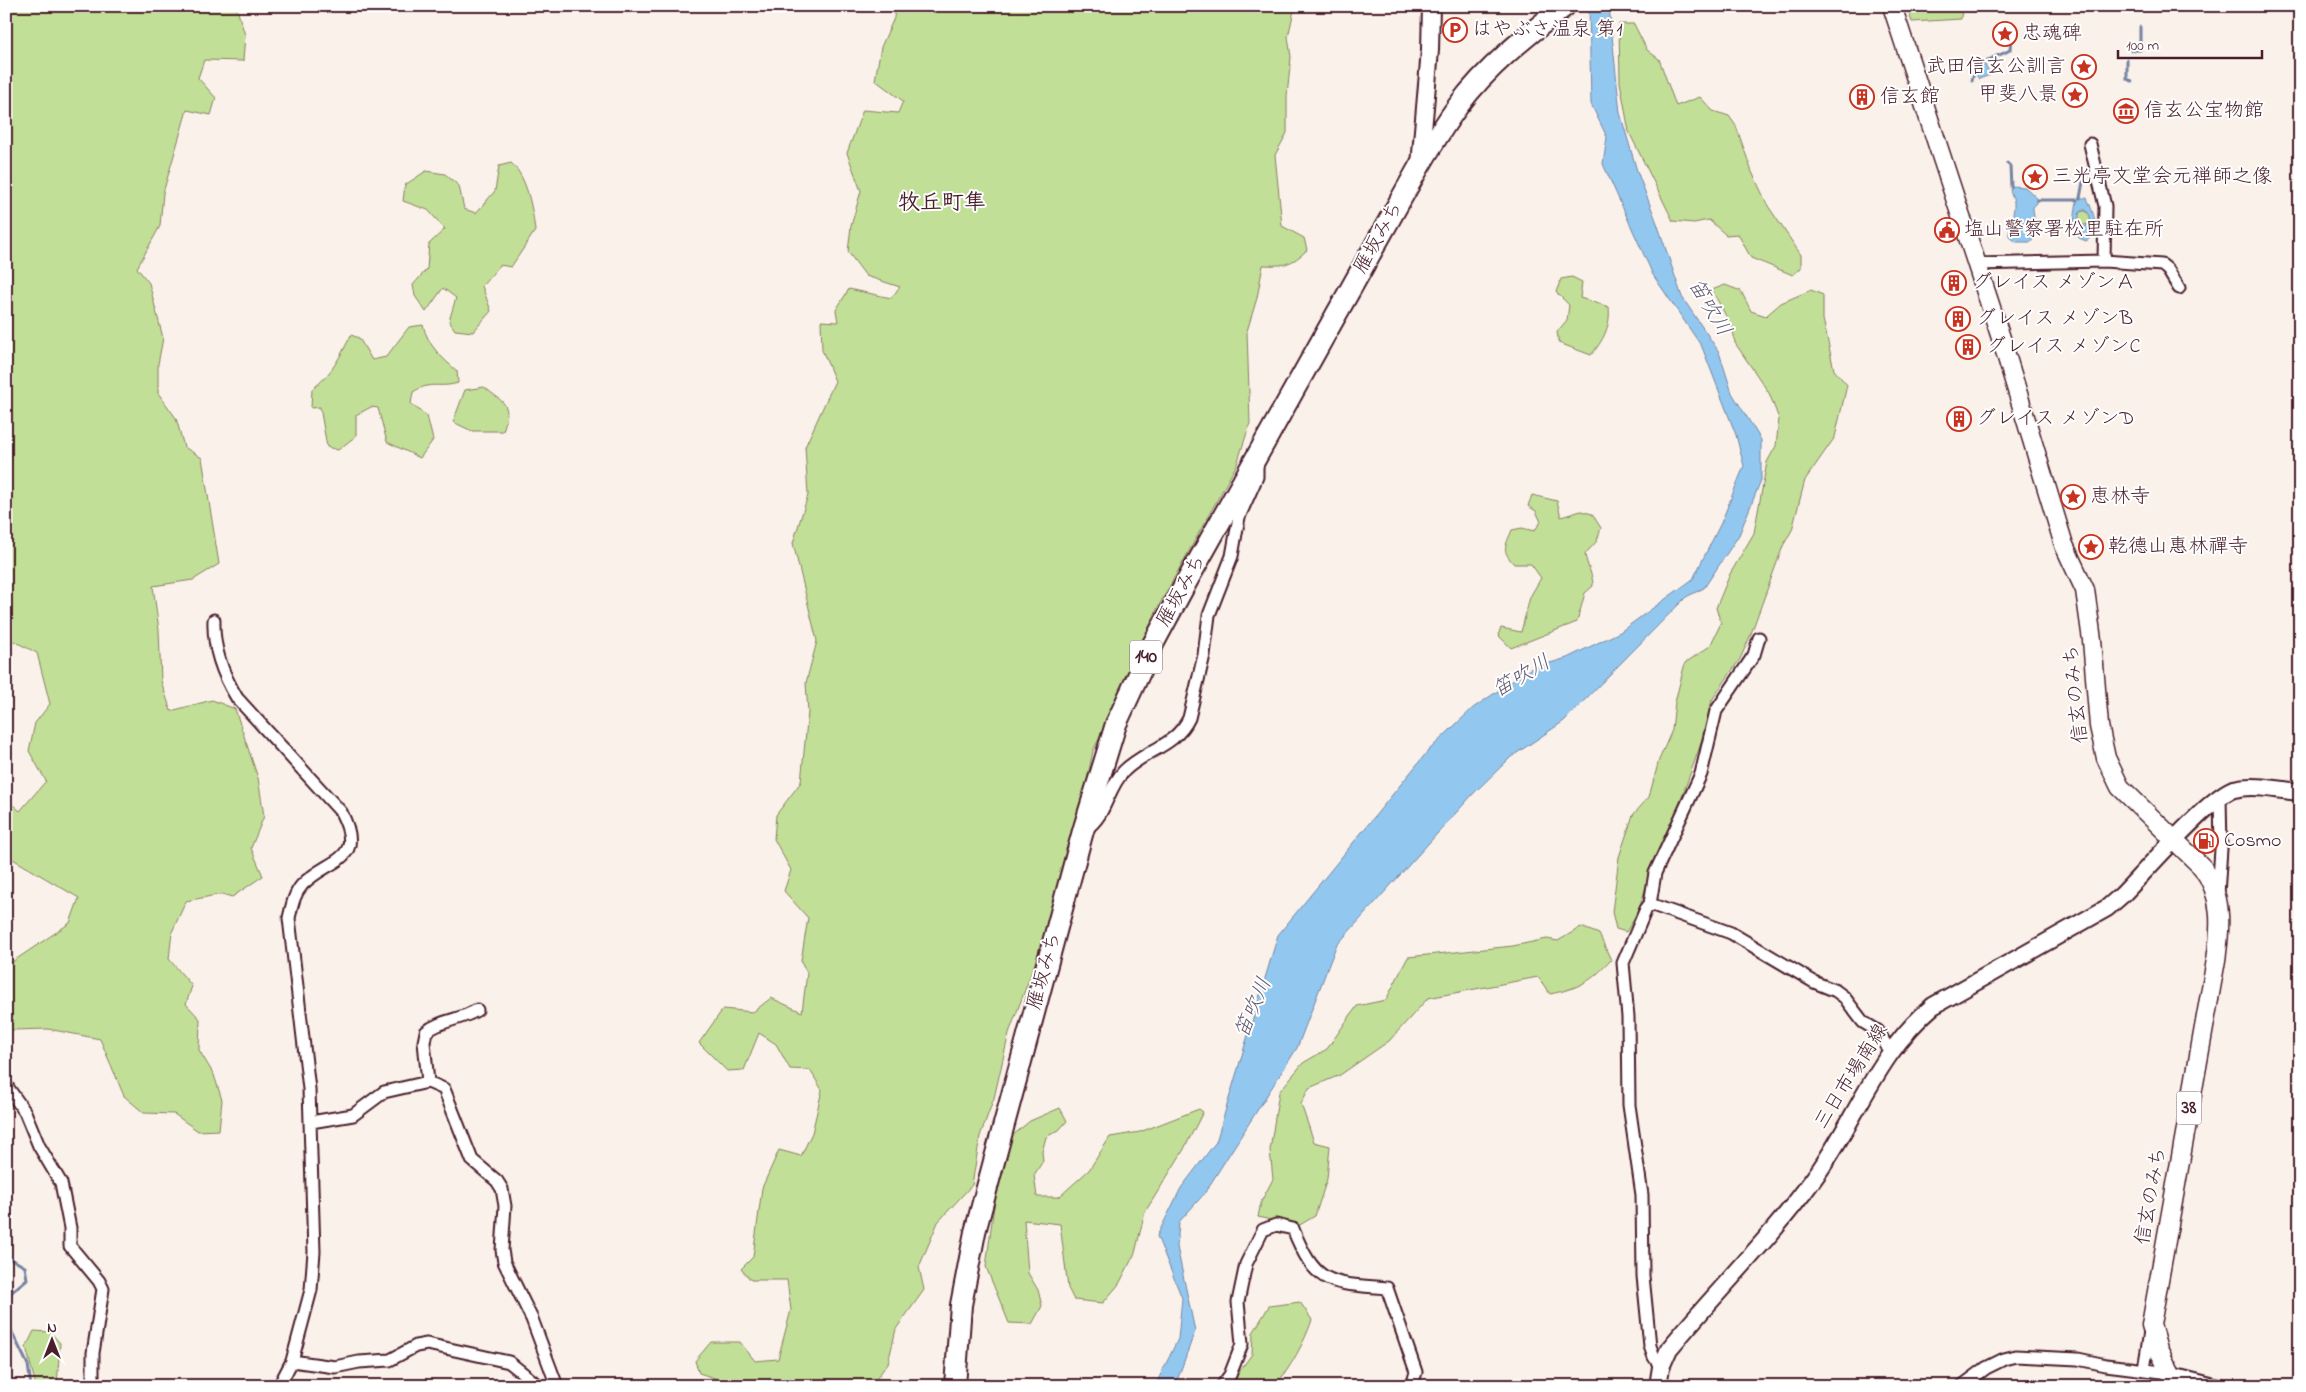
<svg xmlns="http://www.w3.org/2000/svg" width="2306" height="1392" font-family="'Indie Flower','Klee One',sans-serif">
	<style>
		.green { fill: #c2df97; stroke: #867f61 }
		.water { fill: #92c8f0; stroke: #7584a1; fill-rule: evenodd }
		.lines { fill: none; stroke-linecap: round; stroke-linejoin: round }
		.stream { stroke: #7584a1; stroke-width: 3 }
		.street-casing { stroke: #4a1f2b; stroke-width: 15 }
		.secondary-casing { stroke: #4a1f2b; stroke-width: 20 }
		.primary-casing { stroke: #4a1f2b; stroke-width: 21 }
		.highway-casing { stroke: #4a1f2b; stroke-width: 24 }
		.street { stroke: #fff; stroke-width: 11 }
		.secondary { stroke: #fff; stroke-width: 16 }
		.primary { stroke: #fff; stroke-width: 18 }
		.highway { stroke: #fff; stroke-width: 20 }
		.labels { text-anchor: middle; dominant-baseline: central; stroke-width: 4; stroke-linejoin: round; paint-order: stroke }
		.shield { fill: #fff; stroke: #80626b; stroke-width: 1 }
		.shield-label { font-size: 19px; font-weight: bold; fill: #4a1f2b }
		.poi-label { font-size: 20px; fill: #4a1f2b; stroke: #fff; text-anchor: start }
		.street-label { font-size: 20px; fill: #4a1f2b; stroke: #fff }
		.water-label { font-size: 21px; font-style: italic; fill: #635a70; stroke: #fff }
		.quarter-label { font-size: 22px; font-weight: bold; fill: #4a1f2b; stroke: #fff }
	</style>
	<rect width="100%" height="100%" fill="#faf1ea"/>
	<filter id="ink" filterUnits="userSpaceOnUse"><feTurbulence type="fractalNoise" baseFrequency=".02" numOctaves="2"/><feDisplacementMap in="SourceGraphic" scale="10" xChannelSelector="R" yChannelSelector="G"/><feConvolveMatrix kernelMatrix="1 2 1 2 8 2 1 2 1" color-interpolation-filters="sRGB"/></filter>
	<g filter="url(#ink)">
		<path class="green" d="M6,6H236L245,35L243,61L204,60L198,78L216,98L211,115L187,110L163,193L160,226L137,268L149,283L163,338L158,364V393L176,418L184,447L202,458L219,564L193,580L153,586L159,630L161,681L171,711L212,700L235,709L258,778L264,816L251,848L263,876L232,897L222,894L186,901L172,932L169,959L192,986L186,1004L200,1019L199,1050L214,1075L222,1100L219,1130L198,1131L174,1114L144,1113L124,1096L100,1039L48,1029L13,1030L6,1027V966L70,923L79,898L6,855V799L20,811L46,781L29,751L35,723L50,704L37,653L6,637Z
			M895,6H1295L1288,37L1291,57L1287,96V133L1275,155L1282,226L1304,238L1307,250C1291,265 1284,266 1263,265L1257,298L1247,331L1250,423L1237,464L1157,609L1122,692L1093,751L1079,819L1035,963L1009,1033L994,1098L980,1136L972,1185L938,1222L919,1267L924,1290L896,1329L888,1363L871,1386H739L699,1373L695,1361L711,1342H740L755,1361L778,1359L791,1310L787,1280H751L741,1269L753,1257L762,1188L779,1150L801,1156L812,1133L822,1090L810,1070L790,1069L776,1044L759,1033L744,1070L727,1071L699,1043L723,1009L753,1012L771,998L802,1012L807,973L801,961L808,918L784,891L791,870L774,839L776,815L801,782L808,712L806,683L817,641L793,543L808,495L805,447L835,381L822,350L821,321L838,322L836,310L849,289L891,298L900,287L866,276L848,252L851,226L861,191L847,153L863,110L898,113L903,101L875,80L881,47L894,18Z
			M1906,6H1962L1961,19L1912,22Z
			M1619,24H1634L1647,50L1659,59L1676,106L1700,97L1713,111L1729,116L1736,126L1752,172L1768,206L1801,255V268L1793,275L1751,258L1738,234L1726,235L1709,220L1694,223L1673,221L1629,132L1620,82Z
			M511,163C527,176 533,211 535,231L511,267L500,265L482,286L491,311L473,332L455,330L449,321L456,298L443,288L426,312L415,296L413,285L427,269L429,244L445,229L428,210L403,201L405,185L426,171L445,174L459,186L464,209L476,213L495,191L499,166Z
			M2077 218a7 7 0 1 1 14 0a7 7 0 1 1-14 0Z
			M1572,277L1582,282L1580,298L1609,307C1611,326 1603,341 1591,355L1559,343L1557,332L1567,320L1569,305L1556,292L1561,279Z
			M1725,285L1741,291L1751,311L1766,316L1781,303L1811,290L1823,295V319L1834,370L1847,385L1835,437L1805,480L1792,530L1783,546L1749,639L1740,659L1712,700L1700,746L1673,822L1651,869L1639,910L1626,932L1616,929L1612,912L1619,857L1633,815L1649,797L1659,760L1672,730L1675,702L1685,663L1710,646L1721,623L1716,608L1730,574L1754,533L1767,462L1776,446L1779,419L1769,393L1735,343L1733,329L1712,290Z
			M423,325C428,346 442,358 457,371L458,383C438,389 432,380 413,392L411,404L427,416L433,440L420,458L387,442L378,408L371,407L356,415V436L338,450L327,447L320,407L311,408L312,389C331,376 341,355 351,335L359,338L372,360L386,357L409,327Z
			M484,387C505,404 512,403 503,431H472L453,422L465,390Z
			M1532,495L1557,501L1561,517L1581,511L1592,514L1601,528L1597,541L1585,554C1587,567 1593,574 1593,586L1585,593L1577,622L1511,648L1498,635L1501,628L1521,632L1530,597L1541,578L1531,564H1514C1501,550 1505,547 1512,530L1522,528L1534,531L1541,522L1536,511L1528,506Z
			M1581,927L1599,934L1611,960C1591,982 1579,988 1550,994L1538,977L1428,998L1389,1041L1340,1075L1309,1088L1301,1104L1314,1142L1330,1146L1327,1179L1315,1216L1298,1226L1258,1217L1261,1202L1273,1179L1270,1150L1279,1092L1303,1063L1327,1049L1357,1006L1386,1000L1408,957L1513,946L1547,939L1558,941Z
			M1060,1108L1067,1121L1059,1130L1046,1137L1042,1152L1043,1161L1034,1175L1037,1197H1059L1089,1170L1110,1137L1140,1132L1199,1109L1203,1112L1183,1151L1145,1212L1135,1253L1119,1284L1103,1303L1074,1300L1068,1288L1060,1224L1024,1220L1028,1273L1038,1290L1042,1306L1032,1324L1009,1323L986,1267L997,1182L1013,1135L1030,1121Z
			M1300,1302L1312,1320C1304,1343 1291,1367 1275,1386H1229L1252,1354L1253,1333L1269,1306Z
			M34,1331L50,1332L60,1343L57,1386H36L26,1347Z"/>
		<path class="water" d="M1589,6H1609L1620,113L1637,171L1657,223L1682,297L1719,352L1732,393L1761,440V480L1739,535L1704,588L1686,597L1564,721L1511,757L1473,794L1336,946L1297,1048L1204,1194L1179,1222L1177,1247L1195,1331L1178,1378L1172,1386H1155L1178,1339L1182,1298L1157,1236L1181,1188L1216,1142L1278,935L1428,751L1473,708L1530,669L1567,658L1620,632L1693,579L1721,523L1744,466L1736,435L1702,347L1653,275L1603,164L1607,137L1591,104Z
			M1985,65L1990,75L1979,79L1976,75V71Z
			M2012,186L2025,187L2037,198V203L2033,207C2033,219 2040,232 2031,242H2016L2009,236C2009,224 2015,213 2014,202C2014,198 2011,195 2010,190Z
			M2079,198H2087C2092,210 2103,232 2086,241L2079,238L2074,223L2077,200ZM2082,210H2086L2090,216V222L2085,227L2079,222V214Z"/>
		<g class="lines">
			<path class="stream" d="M2131,50H2140V27
				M2127,59V79L2132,81
				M1972,81C1974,62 1995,58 2010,50L2012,22
				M2007,163L2010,166L2011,187
				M2080,198L2084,176L2089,171
				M2038,200H2077
				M6,1258L13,1260L25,1267L27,1279L6,1297
				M6,1320L28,1365L31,1386"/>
			<defs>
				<path id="street" d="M2090,144L2105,206L2104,261
					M1976,264L2104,261L2162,265L2168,270L2179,288
					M214,620C213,647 223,675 237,698L341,812C367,863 329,857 302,885C294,894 292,906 289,918L309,1089L314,1252L311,1290L292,1361L279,1386
					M1086,829C1107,815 1107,788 1124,771C1144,751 1176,746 1189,718L1204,655L1209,615L1232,556L1239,517L1257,477V466
					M2218,894L2221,849L2220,796
					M1650,904L1655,873L1701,774L1716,711L1754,655L1759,638
					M428,1082L424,1042L426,1032C440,1020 461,1020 477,1010
					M6,1085L25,1112L39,1146L61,1183L70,1228V1246L99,1281L103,1289L93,1353V1386
					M311,1122L353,1115L384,1092L428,1082L444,1089L472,1160L497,1181L502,1189L505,1206L502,1250L504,1262L532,1319L557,1386
					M292,1361L335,1367L359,1362L390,1360L416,1346L427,1344L509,1362L539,1386
					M1661,1367L1654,1357L1650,1346L1643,1276L1642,1195L1629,1105L1628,1017L1623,963L1646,909L1650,904L1731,933L1814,982L1836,991L1844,997L1863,1022L1878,1031L1890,1052
					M2144,1369L2150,1332
					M1222,1386L1230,1375L1242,1344L1238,1302L1246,1264L1263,1230L1276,1225L1293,1229C1316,1286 1329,1283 1387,1288L1416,1372L1412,1386
					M1962,1386L1986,1368L2004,1359L2016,1356L2078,1359L2106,1365L2170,1373L2221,1386"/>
				<path id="secondary" d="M1420,165L1430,50L1431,6
					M1658,1386L1661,1367L1669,1349C1716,1292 1769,1240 1812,1181C1856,1122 1875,1055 1933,1006L2107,908L2122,895C2142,875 2211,795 2234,789C2254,784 2279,790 2300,792"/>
				<path id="primary" d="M1892,6L2001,338L2064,545L2085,590L2092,640L2099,726L2106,758L2120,787L2202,867C2223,895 2221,926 2216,960L2151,1325L2158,1349L2177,1386"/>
				<path id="highway" d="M955,1386L961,1305L975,1232L1083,831L1116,724L1152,646L1187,581L1420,165C1432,145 1444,125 1458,106C1487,67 1526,36 1565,6"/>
			</defs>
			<use href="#street" class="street-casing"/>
			<use href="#secondary" class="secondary-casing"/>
			<use href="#primary" class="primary-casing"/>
			<use href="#highway" class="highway-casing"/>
			<use href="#street" class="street"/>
			<use href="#secondary" class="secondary"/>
			<use href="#primary" class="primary"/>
			<use href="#highway" class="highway"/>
		</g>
	</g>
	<defs>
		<symbol id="parking-ring" viewBox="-11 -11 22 22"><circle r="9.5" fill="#fff" stroke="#c8321e" stroke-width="1.5"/><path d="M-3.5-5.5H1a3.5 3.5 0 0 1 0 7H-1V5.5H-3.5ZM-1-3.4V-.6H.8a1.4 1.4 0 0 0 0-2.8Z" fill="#c8321e"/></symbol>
		<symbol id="sight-ring" viewBox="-11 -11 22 22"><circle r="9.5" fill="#fff" stroke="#c8321e" stroke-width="1.5"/><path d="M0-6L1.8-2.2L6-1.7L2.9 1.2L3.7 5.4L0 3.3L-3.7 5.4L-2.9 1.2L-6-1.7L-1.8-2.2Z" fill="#c8321e"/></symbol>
		<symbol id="building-ring" viewBox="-11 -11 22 22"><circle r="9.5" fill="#fff" stroke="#c8321e" stroke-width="1.5"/><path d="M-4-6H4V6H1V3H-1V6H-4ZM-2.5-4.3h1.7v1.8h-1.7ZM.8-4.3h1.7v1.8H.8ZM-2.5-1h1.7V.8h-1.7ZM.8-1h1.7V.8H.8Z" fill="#c8321e"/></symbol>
		<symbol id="museum-ring" viewBox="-11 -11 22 22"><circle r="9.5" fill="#fff" stroke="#c8321e" stroke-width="1.5"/><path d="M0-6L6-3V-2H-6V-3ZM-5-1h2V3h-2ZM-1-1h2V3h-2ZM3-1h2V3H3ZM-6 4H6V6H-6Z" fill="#c8321e"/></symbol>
		<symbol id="civic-ring" viewBox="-11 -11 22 22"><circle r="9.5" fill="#fff" stroke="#c8321e" stroke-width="1.5"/><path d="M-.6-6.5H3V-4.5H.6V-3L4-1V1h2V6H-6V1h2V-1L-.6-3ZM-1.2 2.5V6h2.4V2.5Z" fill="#c8321e"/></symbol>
		<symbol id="fuel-ring" viewBox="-11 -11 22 22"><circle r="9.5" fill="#fff" stroke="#c8321e" stroke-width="1.5"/><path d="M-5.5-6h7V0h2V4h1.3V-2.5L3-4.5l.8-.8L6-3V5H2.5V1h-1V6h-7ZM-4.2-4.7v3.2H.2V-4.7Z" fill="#c8321e"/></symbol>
	</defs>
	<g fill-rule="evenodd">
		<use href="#parking-ring" x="1441" y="16" width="28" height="28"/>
		<use href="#sight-ring" x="1991" y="20" width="28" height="28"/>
		<use href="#sight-ring" x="2070" y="53" width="28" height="28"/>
		<use href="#sight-ring" x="2061" y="81" width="28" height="28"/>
		<use href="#building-ring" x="1848" y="83" width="28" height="28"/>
		<use href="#museum-ring" x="2112" y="97" width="28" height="28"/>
		<use href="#sight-ring" x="2021" y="163" width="28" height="28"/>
		<use href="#civic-ring" x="1933" y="216" width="28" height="28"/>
		<use href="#building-ring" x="1940" y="269" width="28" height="28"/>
		<use href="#building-ring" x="1944" y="305" width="28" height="28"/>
		<use href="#building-ring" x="1954" y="333" width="28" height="28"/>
		<use href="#building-ring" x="1945" y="405" width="28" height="28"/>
		<use href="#sight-ring" x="2059" y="483" width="28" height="28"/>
		<use href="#sight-ring" x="2077" y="533" width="28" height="28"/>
		<use href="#fuel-ring" x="2192" y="827" width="28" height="28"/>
	</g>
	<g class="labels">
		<g class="shield">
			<rect x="1130" y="640.5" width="32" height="33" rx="4"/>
			<rect x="2176.5" y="1091.5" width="25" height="33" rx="4"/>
		</g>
		<g class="shield-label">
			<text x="1146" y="657">140</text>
			<text x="2189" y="1108">38</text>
		</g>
		<g class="poi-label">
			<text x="1472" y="30">はやぶさ温泉 第1</text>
			<text x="2022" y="34">忠魂碑</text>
			<text x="2066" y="67" text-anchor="end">武田信玄公訓言</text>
			<text x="2058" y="95" text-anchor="end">甲斐八景</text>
			<text x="1880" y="97">信玄館</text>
			<text x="2144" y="111">信玄公宝物館</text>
			<text x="2052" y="177">三光亭文堂会元禅師之像</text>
			<text x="1964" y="230">塩山警察署松里駐在所</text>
			<text x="1972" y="283">グレイス メゾンＡ</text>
			<text x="1976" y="319">グレイス メゾンB</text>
			<text x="1986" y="347">グレイス メゾンC</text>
			<text x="1976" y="419">グレイス メゾンD</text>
			<text x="2090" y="497">恵林寺</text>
			<text x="2108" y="547">乾德山惠林禪寺</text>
			<text x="2224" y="841">Cosmo</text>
		</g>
		<g class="street-label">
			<text transform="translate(1379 238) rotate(-61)">雁坂みち</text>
			<text transform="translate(1182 591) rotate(-61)">雁坂みち</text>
			<text transform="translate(2077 694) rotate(-96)">信玄のみち</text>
			<text transform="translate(1045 971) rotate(-75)">雁坂みち</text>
			<text transform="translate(1852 1077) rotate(-58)">三日市場南線</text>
			<text transform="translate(2152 1196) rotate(-80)">信玄のみち</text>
		</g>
		<g class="water-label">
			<text transform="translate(1709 308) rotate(59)">笛吹川</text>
			<text transform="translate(1522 677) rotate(-30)">笛吹川</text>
			<text transform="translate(1254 1008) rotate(-67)">笛吹川</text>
		</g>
		<g class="quarter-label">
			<text x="942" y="204">牧丘町隼</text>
		</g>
	</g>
	<rect width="2306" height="1392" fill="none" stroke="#fff" stroke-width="25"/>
	<rect x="12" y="12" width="2281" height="1367" fill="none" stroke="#4a1f2b" stroke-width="2" filter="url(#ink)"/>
	<g transform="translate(52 1340)" stroke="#ffffff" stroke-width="4" paint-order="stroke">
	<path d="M0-4L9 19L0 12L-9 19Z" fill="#4a1f2b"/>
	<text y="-8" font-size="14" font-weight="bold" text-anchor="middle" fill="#4a1f2b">N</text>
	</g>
	<path d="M2118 50v8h144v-8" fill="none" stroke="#4a1f2b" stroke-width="2.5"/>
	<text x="2126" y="50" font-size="15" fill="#4a1f2b" stroke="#ffffff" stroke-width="4" paint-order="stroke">100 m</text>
</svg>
